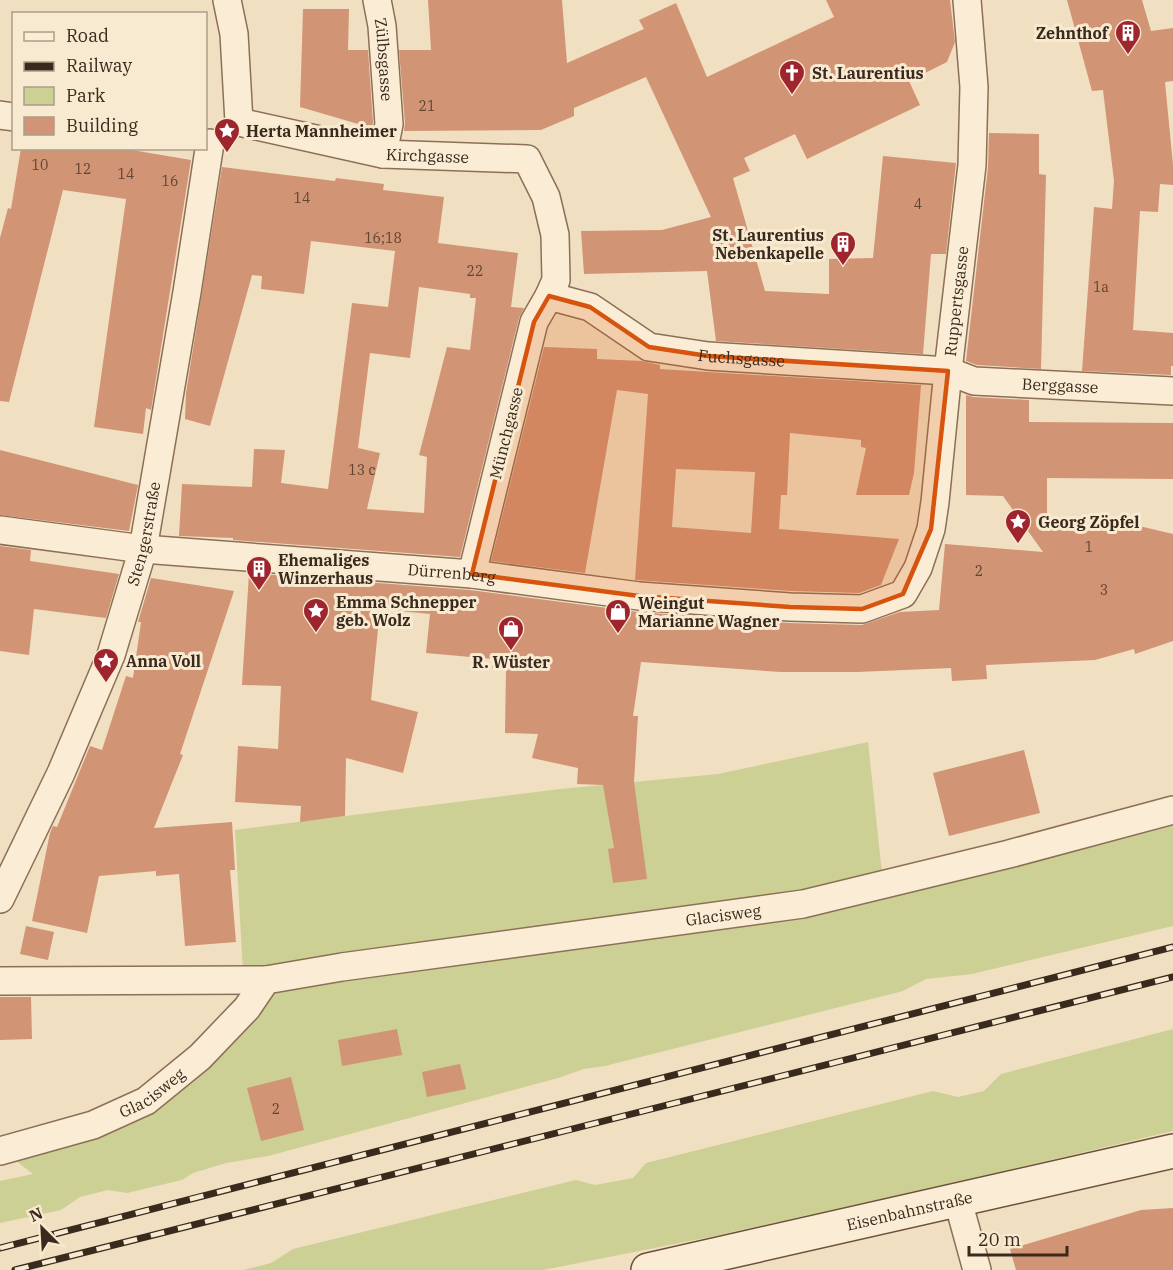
<svg xmlns="http://www.w3.org/2000/svg" width="1173" height="1270" font-family="'IBM Plex Serif',serif">
	<style>
		.green { fill: #cdd094 }
		.building { fill: #d19475; fill-rule: evenodd }
		.lines { fill: none; stroke-linecap: round; stroke-linejoin: round }
		.street-casing { stroke: #8c6f57; stroke-width: 30 }
		.secondary-casing { stroke: #6d503b; stroke-width: 36 }
		.street { stroke: #fbedd5; stroke-width: 27 }
		.secondary { stroke: #fbedd5; stroke-width: 33 }
		.rail-casing { stroke: #3a291d; stroke-width: 7 }
		.rail { stroke: #f8ead1; stroke-width: 4.5; stroke-dasharray: 14; stroke-linecap: butt }
		.marked { fill: #d7540e; fill-opacity: 0.2; stroke: #d7540e; stroke-width: 4.5; stroke-linejoin: round }
		.labels { text-anchor: middle; dominant-baseline: central; stroke-width: 6; stroke-linejoin: round; paint-order: stroke }
		.number-label { font-size: 14px; fill: #604433 }
		.poi-label { font-size: 16px; font-weight: bold; fill: #3a291d; stroke: #f8ead1; text-anchor: start }
		.street-label { font-size: 16px; fill: #3a291d; stroke: #f8ead1 }
	</style>
	<rect width="100%" height="100%" fill="#f1dfc1"/>
	<path class="green" d="M868,742L881,864L888,897L1173,822V926L972,974L926,979L903,991L605,1066L584,1069L558,1078L268,1156L226,1163L193,1173L182,1180L127,1193L108,1190L80,1197L61,1210L0,1223V1181L33,1174L2,1150L93,1125L246,1026L235,830L560,789L718,774Z
		M1173,1029V1131L958,1182L710,1237L543,1270H243L271,1263L293,1249L576,1180L595,1185L633,1178L646,1163L933,1091L958,1097L984,1091L1001,1074Z"/>
	<path class="building" d="M428,0H562L567,63L644,29L639,20L676,3L707,77L834,17L826,0H950L955,42L947,62L909,81L920,105L807,159L795,134L744,158L750,171L733,178L765,291L829,294V259L873,258L883,156L956,163L946,254H931L923,354L716,341L707,271L584,274L581,231L662,230L711,217L646,77L574,108V116L541,130L404,131L405,123L399,50H431Z
		M1067,0H1142L1151,31L1173,28V81L1165,82L1173,165V185L1160,184L1158,212L1140,211L1133,330L1173,333V366H1171V375L1082,371L1094,207L1112,209L1114,181L1103,90L1092,91Z
		M303,9H349L348,50H368L373,123L372,128L300,107Z
		M989,133L1039,134V174L1046,175L1041,369L977,365L966,361L988,167Z
		M21,148H120L191,160L151,410L146,408L143,434L94,427L126,199L63,190L9,402L0,401V238L8,208L11,209Z
		M222,167L335,181L336,178L384,184L383,190L444,197L438,243L518,253L511,307L524,308L519,318L460,557L233,540V538L179,536L182,484L252,487L254,449L285,450L281,483L328,489L352,303L388,307L395,251L311,241L304,294L261,289L262,276L252,275L210,426L185,419L186,393ZM419,287L470,294V298H476L470,350L447,347L419,455L427,457L424,513L367,509L380,453L358,448L370,353L410,358Z
		M544,347L597,349V359L642,361L660,365V369L921,385L914,473L909,495H856L866,448L861,447V440L790,433L787,495H781L779,529L899,539L881,585L859,593L791,591L635,580L648,394L617,390L585,573L491,561ZM676,469L755,472L751,533L672,527Z
		M966,395L973,397L1029,400V422L1173,423V479L1047,478V528L1135,525L1173,534V641L1135,654L1134,649L1095,660L986,665L987,679L952,681L951,668L857,672H781L641,662L633,716H638L634,782L647,879L613,883L608,849L614,848L603,785L577,784L578,768L532,758L538,734L505,733L506,670L492,668L493,659L426,653L430,614L380,609L371,700L418,712L403,773L346,758L345,816L300,822L301,806L235,802L238,746L278,749L281,686L242,685L249,573L470,590L638,612L789,623L862,625L900,612L939,610L945,544L1043,552L1003,496L966,495Z
		M0,450L138,485L129,531L0,515Z
		M0,546L31,550L30,561L119,574L106,618L34,609L29,655L0,651Z
		M151,578L234,591L180,754L183,755L154,828L232,822L235,870H230L236,942L185,946L179,874L156,876V871L99,876L87,933L32,921L50,833L53,826L57,827L90,746L102,750L126,676L133,678L141,622H138Z
		M1024,750L1040,813L949,836L933,773Z
		M26,926L54,932L48,960L20,954Z
		M0,997H31L32,1039L0,1040Z
		M397,1029L402,1055L342,1066L338,1040Z
		M460,1064L466,1089L427,1097L422,1072Z
		M291,1077L304,1130L261,1141L247,1088Z
		M1173,1208V1270H1016L1010,1249L1141,1210Z"/>
	<g class="lines">
		<defs>
			<g id="street">
				<path d="M227,0L234,34L239,122"/>
				<path id="s1" d="M377,0L382,26L389,124L383,154"/>
				<path d="M0,115L14,117"/>
				<path id="s2" d="M239,122L383,154L527,159L546,197L555,235L556,280L549,296L534,322L472,574"/>
				<path id="s3" d="M549,296L590,307L649,347L708,356L948,371L974,381L1173,391"/>
				<path id="s4" d="M0,530L143,549L472,574L639,596L790,607L862,609L903,594L918,568L931,529L935,502L948,371L972,165L974,87L967,0"/>
				<path id="s5" d="M0,899L61,773L111,655L143,549L187,292L210,143"/>
				<path d="M0,981L266,980"/>
				<path id="s6" d="M0,1151L93,1125L146,1101L200,1057L247,1008L266,980L342,967L803,904L1009,854L1173,810"/>
				<path d="M958,1201L977,1270"/>
			</g>
			<g id="secondary">
				<path id="s7" d="M648,1270L1173,1151"/>
			</g>
		</defs>
		<use href="#street" class="street-casing"/>
		<use href="#secondary" class="secondary-casing"/>
		<use href="#street" class="street"/>
		<use href="#secondary" class="secondary"/>
		<defs>
			<path id="rail" d="M0,1248L1173,947
				M15,1270L1173,977"/>
		</defs>
		<use href="#rail" class="rail-casing"/>
		<use href="#rail" class="rail"/>
	</g>
	<path class="marked" d="M549,296L590,307L649,347L708,356L948,371L931,529L903,594L862,609L790,607L639,596L472,574L534,322Z"/>
	<defs>
		<symbol id="building-pin" viewBox="-11 -11 22 30"><path d="M0 17L-7.5 6A9.5 9.5 0 1 1 7.5 6Z" fill="#9e242e" stroke="#f8ead1"/><path d="M-4-6H4V6H1V3H-1V6H-4ZM-2.5-4.3h1.7v1.8h-1.7ZM.8-4.3h1.7v1.8H.8ZM-2.5-1h1.7V.8h-1.7ZM.8-1h1.7V.8H.8Z" fill="#fff"/></symbol>
		<symbol id="church-pin" viewBox="-11 -11 22 30"><path d="M0 17L-7.5 6A9.5 9.5 0 1 1 7.5 6Z" fill="#9e242e" stroke="#f8ead1"/><path d="M-1.2-6h2.4v3.5h3.3v2.4h-3.3V6h-2.4V-.1h-3.3v-2.4h3.3Z" fill="#fff"/></symbol>
		<symbol id="sight-pin" viewBox="-11 -11 22 30"><path d="M0 17L-7.5 6A9.5 9.5 0 1 1 7.5 6Z" fill="#9e242e" stroke="#f8ead1"/><path d="M0-6L1.8-2.2L6-1.7L2.9 1.2L3.7 5.4L0 3.3L-3.7 5.4L-2.9 1.2L-6-1.7L-1.8-2.2Z" fill="#fff"/></symbol>
		<symbol id="shop-pin" viewBox="-11 -11 22 30"><path d="M0 17L-7.5 6A9.5 9.5 0 1 1 7.5 6Z" fill="#9e242e" stroke="#f8ead1"/><path d="M-5-2.5h2.3a2.7 3.5 0 0 1 5.4 0H5L5.5 6h-11ZM-1.5-2.5h3a1.5 2.3 0 0 0-3 0Z" fill="#fff"/></symbol>
	</defs>
	<g fill-rule="evenodd">
		<use href="#building-pin" x="1113" y="18" width="30" height="40"/>
		<use href="#church-pin" x="777" y="58" width="30" height="40"/>
		<use href="#sight-pin" x="212" y="116" width="30" height="40"/>
		<use href="#building-pin" x="828" y="229" width="30" height="40"/>
		<use href="#sight-pin" x="1003" y="507" width="30" height="40"/>
		<use href="#building-pin" x="244" y="554" width="30" height="40"/>
		<use href="#sight-pin" x="301" y="596" width="30" height="40"/>
		<use href="#shop-pin" x="603" y="597" width="30" height="40"/>
		<use href="#shop-pin" x="496" y="614" width="30" height="40"/>
		<use href="#sight-pin" x="91" y="646" width="30" height="40"/>
	</g>
	<g class="labels">
		<g class="number-label">
			<text x="427" y="106">21</text>
			<text x="40" y="165">10</text>
			<text x="83" y="169">12</text>
			<text x="126" y="174">14</text>
			<text x="170" y="181">16</text>
			<text x="302" y="198">14</text>
			<text x="918" y="204">4</text>
			<text x="383" y="238">16;18</text>
			<text x="475" y="271">22</text>
			<text x="1101" y="287">1a</text>
			<text x="362" y="470">13 c</text>
			<text x="1089" y="547">1</text>
			<text x="979" y="571">2</text>
			<text x="1104" y="590">3</text>
			<text x="276" y="1109">2</text>
		</g>
		<g class="poi-label">
			<text x="1108" y="33" text-anchor="end">Zehnthof</text>
			<text x="812" y="73">St. Laurentius</text>
			<text x="246" y="131">Herta Mannheimer</text>
			<text x="824" y="235" text-anchor="end">St. Laurentius<tspan x="824" dy="18">Nebenkapelle</tspan></text>
			<text x="1038" y="522">Georg Zöpfel</text>
			<text x="278" y="560">Ehemaliges<tspan x="278" dy="18">Winzerhaus</tspan></text>
			<text x="336" y="602">Emma Schnepper<tspan x="336" dy="18">geb. Wolz</tspan></text>
			<text x="638" y="603">Weingut<tspan x="638" dy="18">Marianne Wagner</tspan></text>
			<text x="126" y="661">Anna Voll</text>
			<text x="511" y="662" text-anchor="middle">R. Wüster</text>
		</g>
		<g class="street-label">
			<text stroke="none"><textPath href="#s1" startOffset="60">Zülbsgasse</textPath></text>
			<text stroke="none"><textPath href="#s2" startOffset="192">Kirchgasse</textPath></text>
			<text stroke="none"><textPath href="#s4" startOffset="1210">Ruppertsgasse</textPath></text>
			<text stroke="none"><textPath href="#s3" startOffset="207">Fuchsgasse</textPath></text>
			<text stroke="none"><textPath href="#s3" startOffset="528">Berggasse</textPath></text>
			<text transform="translate(506 433) rotate(-76)">Münchgasse</text>
			<text stroke="none"><textPath href="#s5" startOffset="394">Stengerstraße</textPath></text>
			<text stroke="none"><textPath href="#s4" startOffset="454">Dürrenberg</textPath></text>
			<text stroke="none"><textPath href="#s6" startOffset="788">Glacisweg</textPath></text>
			<text stroke="none"><textPath href="#s6" startOffset="164">Glacisweg</textPath></text>
			<text stroke="none"><textPath href="#s7" startOffset="268">Eisenbahnstraße</textPath></text>
		</g>
	</g>
	<rect x="12" y="12" width="195" height="138" fill="#f8ead1" stroke="#ac9d89" stroke-width="1.5"/>
	<rect x="24" y="32" width="30" height="9" fill="#fbedd5" stroke="#ac9d89" stroke-width="1.5"/>
	<text x="66" y="42" font-size="18" fill="#3a291d">Road</text>
	<rect x="24" y="62" width="30" height="9" fill="#3a291d" stroke="#ac9d89" stroke-width="1.5"/>
	<text x="66" y="72" font-size="18" fill="#3a291d">Railway</text>
	<rect x="24" y="87" width="30" height="18" fill="#cdd094" stroke="#ac9d89" stroke-width="1.5"/>
	<text x="66" y="102" font-size="18" fill="#3a291d">Park</text>
	<rect x="24" y="117" width="30" height="18" fill="#d19475" stroke="#ac9d89" stroke-width="1.5"/>
	<text x="66" y="132" font-size="18" fill="#3a291d">Building</text>
	<g transform="translate(42 1228) rotate(336)" stroke="#f8ead1" stroke-width="4.5" paint-order="stroke">
	<path d="M0-4.5L10 22L0 15L-10 22Z" fill="#3a291d"/>
	<text y="-9" font-size="16" font-weight="bold" text-anchor="middle" fill="#3a291d">N</text>
	</g>
	<path d="M969 1246v9h98v-9" fill="none" stroke="#3a291d" stroke-width="3"/>
	<text x="978" y="1246" font-size="18" fill="#3a291d" stroke="#f8ead1" stroke-width="4.5" paint-order="stroke">20 m</text>
</svg>
